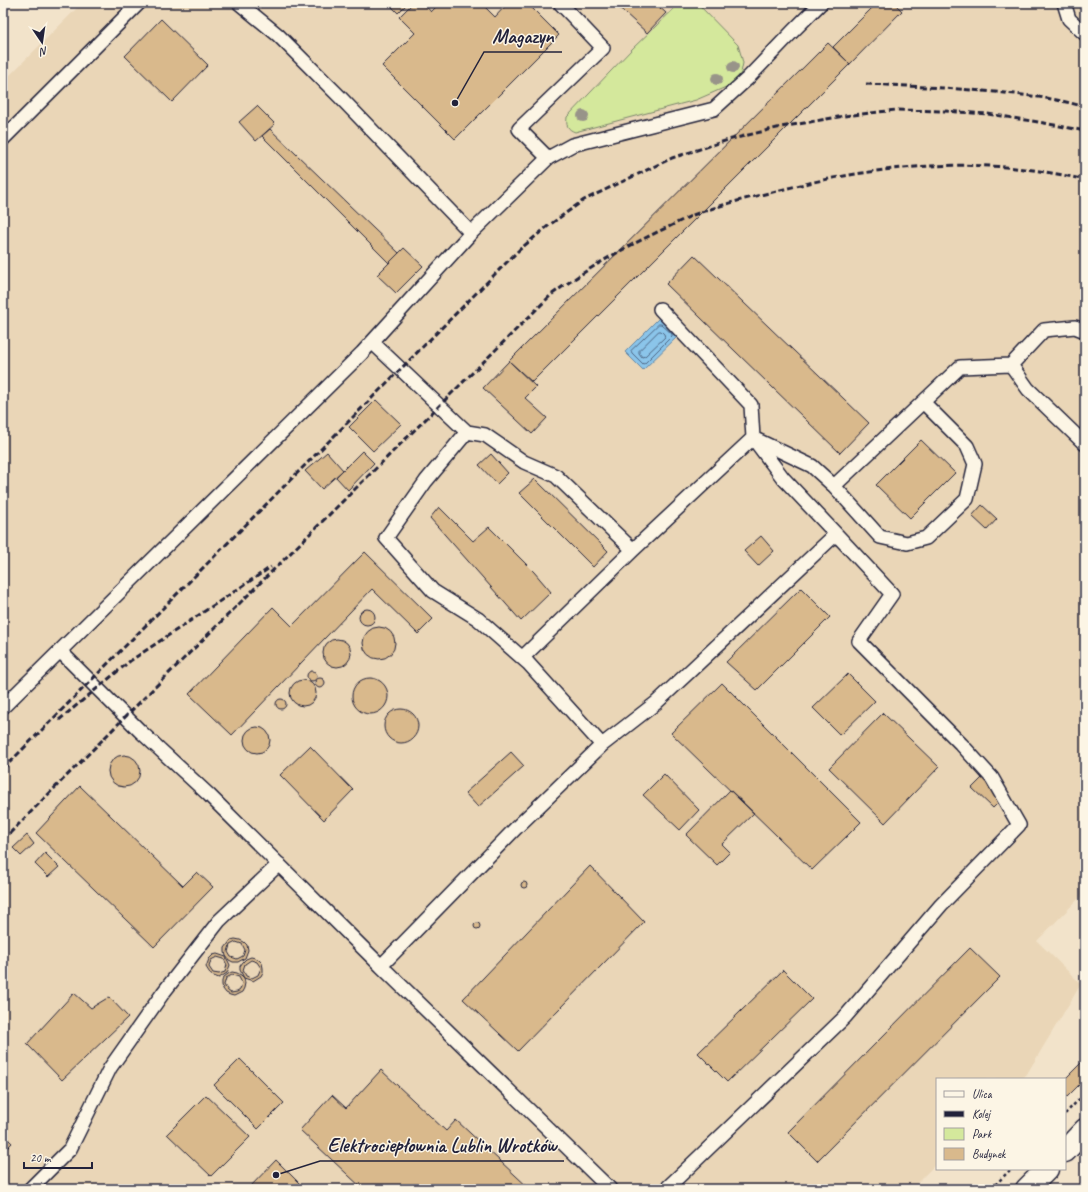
<svg xmlns="http://www.w3.org/2000/svg" width="1088" height="1192" font-family="Caveat,sans-serif">
	<style>
		.built { fill: #ead6b7 }
		.green { fill: #d4e89c; stroke: #7b856c }
		.water { fill: #8bc5ea; stroke: #6184a4 }
		.lines { fill: none; stroke-linecap: round; stroke-linejoin: round }
		.shore { stroke: #4c6381; stroke-width: 1 }
		.building { fill: #d9b98c; stroke: #22223b; fill-rule: evenodd }
		.lane-casing { stroke: #22223b; stroke-width: 16 }
		.street-casing { stroke: #22223b; stroke-width: 25 }
		.path { stroke: #22223b; stroke-width: 2.5; stroke-dasharray: 3 3; stroke-linecap: butt }
		.lane { stroke: #fcf5e5; stroke-width: 13 }
		.street { stroke: #fcf5e5; stroke-width: 22 }
		.rail { stroke: #22223b; stroke-width: 3; stroke-dasharray: 6 3; stroke-linecap: butt }
		.tree { fill: #989489 }
		.leader { fill: none; stroke: #22223b; stroke-width: 1.5 }
		.callout-dot { fill: #22223b; stroke: #fcf5e5; stroke-width: 1.5 }
		.callout-label { font-size: 20px; text-anchor: middle; font-weight: bold; fill: #22223b; stroke: #fcf5e5; stroke-width: 3; stroke-linejoin: round; paint-order: stroke }
	</style>
	<rect width="100%" height="100%" fill="#f2e3ca"/>
	<filter id="ink" filterUnits="userSpaceOnUse"><feTurbulence type="fractalNoise" baseFrequency=".025" numOctaves="2"/><feDisplacementMap in="SourceGraphic" scale="8" xChannelSelector="R" yChannelSelector="G"/><feConvolveMatrix kernelMatrix="1 2 1 2 8 2 1 2 1" color-interpolation-filters="sRGB"/></filter>
	<g filter="url(#ink)">
		<path class="built" d="M82,3H1085V892L1037,941L1081,984L1028,1072L1021,1079H937V1163L911,1189H3V82Z"/>
		<path class="green" d="M680,3L698,4L738,45L741,55L743,63L741,73L735,81L726,87L696,100L575,132C567,129 566,125 567,117L632,49Z"/>
		<path class="water" d="M660,317L679,335L643,370L625,352Z"/>
		<g class="lines">
			<path class="shore" d="M659,324H661L672,334V336L645,363L643,364L632,353L631,351Z
				M659,331H661L664,334L665,337L645,356L642,357L639,353V351Z"/>
		</g>
		<path class="building" d="M388,3H408L398,13Z
			M413,3H423L431,12L440,3H481L495,17L508,3H527L559,35L455,139L382,66L415,33L399,17Z
			M614,3H655L666,13L647,33Z
			M877,3H894L902,11L850,64L833,47Z
			M161,19L208,65L172,102L125,56Z
			M828,43L850,64L532,382L509,361Z
			M257,106L275,124L256,141L239,122Z
			M270,129L399,253L389,263L262,136Z
			M404,248L423,266L396,293L377,275Z
			M694,255L869,423L840,453L666,284Z
			M509,361L536,387L525,398L547,418L532,434L483,388Z
			M376,400L401,424L373,451L349,427Z
			M921,440L955,473L910,518L876,485Z
			M362,451L374,463L348,490L336,477Z
			M327,452L343,470L322,489L305,471Z
			M491,454L508,473L497,484L479,465Z
			M535,479L608,551L593,567L519,493Z
			M982,505L997,519L987,530L972,516Z
			M439,507L473,541L489,527L534,572L551,592L521,621L430,518Z
			M761,536L774,551L758,566L744,551Z
			M365,552L433,619L418,634L372,589L232,735L189,694L273,607L292,626Z
			M801,588L830,617L757,690L726,662Z
			M359 617a8 8 0 1 1 16 0a8 8 0 1 1-16 0Z
			M363 643a16 16 0 1 1 32 0a16 16 0 1 1-32 0Z
			M323 653a14 14 0 1 1 28 0a14 14 0 1 1-28 0Z
			M307 676a5 5 0 1 1 10 0a5 5 0 1 1-10 0Z
			M848,674L875,701L840,735L813,708Z
			M352 696a18 18 0 1 1 36 0a18 18 0 1 1-36 0Z
			M315 683a5 5 0 1 1 10 0a5 5 0 1 1-10 0Z
			M290 693a13 13 0 1 1 26 0a13 13 0 1 1-26 0Z
			M722,683L861,822L849,834L812,870L671,733Z
			M276 704a5 5 0 1 1 10 0a5 5 0 1 1-10 0Z
			M384 726a17 17 0 1 1 34 0a17 17 0 1 1-34 0Z
			M883,713L939,767L885,823L829,768Z
			M244 740a13 13 0 1 1 26 0a13 13 0 1 1-26 0Z
			M310,746L353,790L324,820L280,775Z
			M511,752L524,766L478,807L465,793Z
			M108 771a16 16 0 1 1 32 0a16 16 0 1 1-32 0Z
			M664,774L699,810L680,830L643,795Z
			M982,778L1003,798L993,808L972,788Z
			M80,786L183,886L197,872L213,887L154,947L36,833Z
			M730,790L754,813L722,844L730,852L717,865L686,835Z
			M27,835L34,844L21,856L13,848Z
			M45,853L59,867L48,877L35,864Z
			M590,866L644,922L518,1051L463,999Z
			M521 885a3 3 0 1 1 6 0a3 3 0 1 1-6 0Z
			M474 926a3 3 0 1 1 6 0a3 3 0 1 1-6 0Z
			M235,939L240,940L244,942L247,945L248,950L245,958L238,962H233L229,960L226,956L225,952V948L231,940ZM236,942L242,944L245,950L243,956L237,959L231,957L228,952L230,945Z
			M970,948L1000,977L817,1161L788,1132Z
			M217,954L226,957L230,965L227,973L219,978L211,975L206,967L209,959L213,955ZM217,957L224,959L227,965L225,972L219,974L213,973L209,967L211,960Z
			M251,957L255,958L259,960L262,963L263,968V972L261,976L253,981L244,978L240,970V966L243,962L246,959ZM251,960L257,962L261,968L258,975L252,978L246,976L243,970L245,964Z
			M783,970L812,999L727,1082L698,1053Z
			M232,972L237,973L241,975L244,978L245,983L244,988L242,992L234,996L230,995L226,993L223,989L222,985V981L224,977L228,974ZM232,975L239,977L242,983L240,990L237,992L231,993L228,991L224,985L226,978Z
			M74,993L91,1008L109,997L128,1017L62,1080L27,1044Z
			M240,1059L284,1103L258,1129L214,1085Z
			M1085,1059V1079L1067,1097L1065,1094V1079Z
			M381,1070L446,1131L456,1120L530,1189H363L300,1130L332,1095L346,1108Z
			M206,1095L250,1137L211,1176L167,1134Z
			M3,1134L12,1143L3,1152Z
			M276,1160L305,1189H248Z"/>
		<g class="lines">
			<defs>
				<path id="lane" d="M1064,3L1069,19L1085,34
					M3,139L139,3
					M548,158L572,145L714,109L747,79L794,30L821,3
					M471,233L548,158L519,129L603,48L560,3
					M1011,365L1028,389L1085,444
					M467,432L485,435L524,462L556,476L633,550
					M834,486L880,537L907,543L926,538L967,499L975,464L967,446L923,402
					M60,651L140,731L209,795L381,966L516,828L602,745L528,663L478,619L433,591L386,538L426,481L467,432L372,342
					M522,658L633,550L753,438L812,466L834,486L960,367L1011,365L1044,330L1075,327L1085,331
					M3,707L362,353L471,233L340,97L278,35L239,3
					M602,745L656,703L836,534L783,478L753,438L751,405L660,309
					M381,966L610,1189
					M30,1189L70,1149L110,1068L163,993L219,921L279,864
					M666,1189L845,1017L941,905L1019,825L992,778L961,744L859,641L892,594L836,534"/>
				<path id="street" d="M1065,1151L1085,1130
					M1027,1189L1047,1169"/>
			</defs>
			<use href="#lane" class="lane-casing"/>
			<use href="#street" class="street-casing"/>
			<path class="path" d="M1065,1114L1085,1093
				M991,1189L1011,1169"/>
			<use href="#lane" class="lane"/>
			<use href="#street" class="street"/>
			<path class="rail" d="M866,84C909,86 952,88 995,92C1025,95 1056,98 1085,107
				M59,720L130,661L271,567
				M3,769L519,250L548,226L584,200L632,177L672,158L728,140L781,127L844,116L896,110L944,111L988,114L1044,123L1085,131
				M3,840L144,698L551,295C588,268 625,247 666,228C675,224 684,219 693,215C718,206 743,199 769,193C872,165 980,154 1085,180"/>
		</g>
		<g class="tree">
			<circle cx="733" cy="67" r="6"/>
			<circle cx="717" cy="79" r="6"/>
			<circle cx="583" cy="116" r="6"/>
		</g>
	</g>
	<path class="leader" d="M455 103L484 52H562M276 1175L320 1161H564"/>
	<g class="callout-dot">
		<circle cx="455" cy="103" r="4"/>
		<circle cx="276" cy="1175" r="4"/>
	</g>
	<g class="callout-label">
		<text x="523" y="43">Magazyn</text>
		<text x="442" y="1152">Elektrociepłownia Lublin Wrotków</text>
	</g>
	<rect width="1088" height="1192" fill="none" stroke="#fcf5e5" stroke-width="16"/>
	<rect x="8" y="8" width="1072" height="1176" fill="none" stroke="#22223b" stroke-width="1.5" filter="url(#ink)"/>
	<rect x="936" y="1078" width="130" height="92" fill="#fcf5e5" stroke="#a5a1a1"/>
	<rect x="944" y="1091" width="20" height="6" fill="#fcf5e5" stroke="#a5a1a1"/>
	<text x="972" y="1098" font-size="12" fill="#22223b">Ulica</text>
	<rect x="944" y="1111" width="20" height="6" fill="#22223b" stroke="#a5a1a1"/>
	<text x="972" y="1118" font-size="12" fill="#22223b">Kolej</text>
	<rect x="944" y="1128" width="20" height="12" fill="#d4e89c" stroke="#a5a1a1"/>
	<text x="972" y="1138" font-size="12" fill="#22223b">Park</text>
	<rect x="944" y="1148" width="20" height="12" fill="#d9b98c" stroke="#a5a1a1"/>
	<text x="972" y="1158" font-size="12" fill="#22223b">Budynek</text>
	<g transform="translate(42 42) rotate(167)" stroke="#fcf5e5" stroke-width="3" paint-order="stroke">
	<path d="M0-3L7 15L0 10L-7 15Z" fill="#22223b"/>
	<text y="-6" font-size="11" font-weight="bold" text-anchor="middle" fill="#22223b">N</text>
	</g>
	<path d="M24 1162v6h68v-6" fill="none" stroke="#22223b" stroke-width="2"/>
	<text x="30" y="1162" font-size="12" fill="#22223b" stroke="#fcf5e5" stroke-width="3" paint-order="stroke">20 m</text>
</svg>
